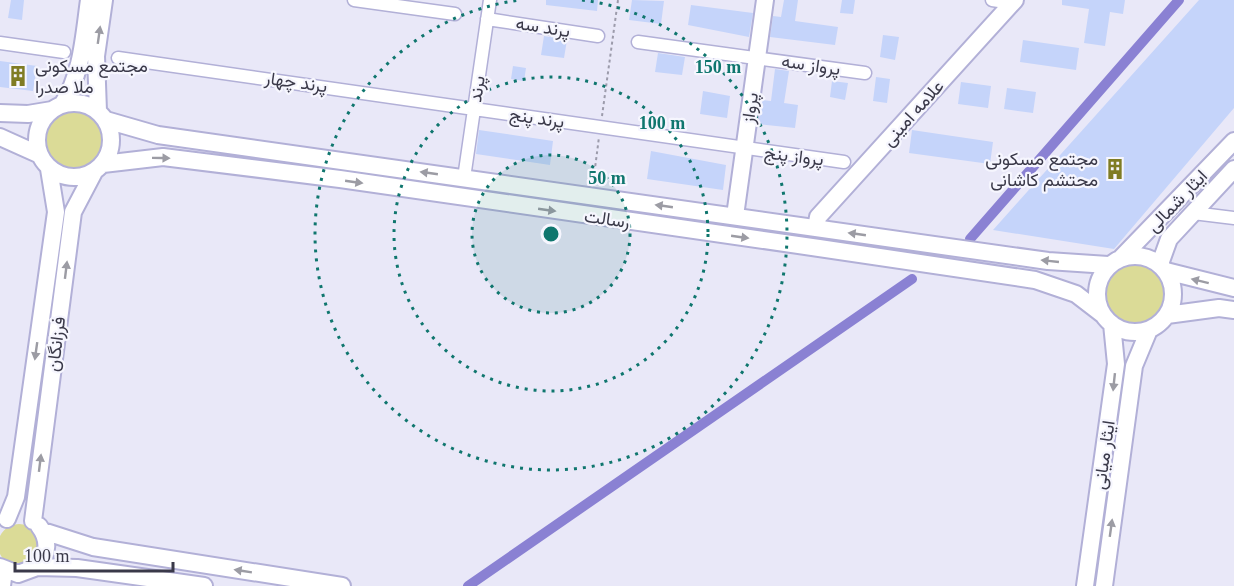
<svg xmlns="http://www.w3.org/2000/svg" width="1234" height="586" font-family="'Times New Roman',Vazirmatn,serif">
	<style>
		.green { fill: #dbdb97 }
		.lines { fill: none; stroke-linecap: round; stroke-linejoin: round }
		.canal { stroke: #8a81d3; stroke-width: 10 }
		.building { fill: #c5d4fa }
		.street-casing { stroke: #b2b0d7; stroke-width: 15 }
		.secondary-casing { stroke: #b2b0d7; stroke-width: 20 }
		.path { stroke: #9c9bab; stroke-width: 2; stroke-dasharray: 3 3; stroke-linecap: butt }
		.street { stroke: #fff; stroke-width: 12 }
		.secondary { stroke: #fff; stroke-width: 16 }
		.oneway { fill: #9c9ca4 }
		.ring { fill: none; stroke: #0f766e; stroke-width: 3; stroke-dasharray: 3 6 }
		.labels { text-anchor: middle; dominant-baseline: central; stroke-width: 4.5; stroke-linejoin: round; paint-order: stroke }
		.street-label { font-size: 18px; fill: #3a3949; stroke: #f6f6fe }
		.poi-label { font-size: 18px; fill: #3a3949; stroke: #f6f6fe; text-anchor: start }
		.centre { fill: #0f766e; stroke: #f6f6fe; stroke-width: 3 }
		.ring-label { font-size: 18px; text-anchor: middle; font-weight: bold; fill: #0f766e; stroke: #f6f6fe; stroke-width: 4.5; stroke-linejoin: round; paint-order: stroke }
	</style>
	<rect width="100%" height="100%" fill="#e9e8f8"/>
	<path class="green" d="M42 141a32 32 0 1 1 64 0a32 32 0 1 1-64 0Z
		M1105 294a30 30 0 1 1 60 0a30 30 0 1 1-60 0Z
		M-2 545a21 21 0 1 1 42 0a21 21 0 1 1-42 0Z"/>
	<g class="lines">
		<path class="canal" d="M970,239L1179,0
			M468,586L912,279"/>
	</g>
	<path class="building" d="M11,0H24L22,20L8,18Z
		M546,0H598L597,11L546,5Z
		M632,0L664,1L661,24L629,20Z
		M784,0H798L795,21L838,27L835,45L770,37L773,16L781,17Z
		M842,0H855L853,14L840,13Z
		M1062,0H1125L1123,14L1110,12L1105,46L1084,43L1089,9L1062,5Z
		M1199,0H1234V108L1114,249L993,230Z
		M691,5L753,13L749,37L688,25Z
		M883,35L899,37L895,60L880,57Z
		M544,36L567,40L564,58L541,55Z
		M1023,40L1079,48L1076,70L1020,62Z
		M658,53L685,57L682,75L655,72Z
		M0,61L37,66L33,91L0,87Z
		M513,66L526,68L524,81L511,79Z
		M775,69L789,71L784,103L798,105L795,128L758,124L762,100L771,101Z
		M876,77L890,79L887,103L873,101Z
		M832,81L848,83L845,100L830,97Z
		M961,82L991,86L988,108L958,104Z
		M1007,88L1036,92L1033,113L1004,109Z
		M703,91L730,96L727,118L700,114Z
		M479,130L553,141L550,165L476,154Z
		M912,130L993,142L990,164L909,153Z
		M651,151L726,165L723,190L647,179Z"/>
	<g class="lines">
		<defs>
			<path id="street" d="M354,0L455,14
				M992,0L1013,3
				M487,19L598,36
				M638,42L865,73
				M0,43L64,52
				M118,58L844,162
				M464,178L490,0
				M1193,213L1234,218"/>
			<path id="secondary" d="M37 140a37 37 0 1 1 74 0a37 37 0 1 1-74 0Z
				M62,105C82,75 84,35 89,0
				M98,111L96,56L104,0
				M0,113L28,114L52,110
				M106,120L158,135L1048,261L1108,265
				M0,137L40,155
				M103,164L163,157L340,179L819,248L1035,280L1076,294L1102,314
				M735,216L765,0
				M816,228L818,217L1015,0
				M1097 294a38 38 0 1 1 76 0a38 38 0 1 1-76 0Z
				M1120,259L1234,141
				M1160,264L1169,239L1234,169
				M1166,271L1234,288
				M1167,315L1219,308L1234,310
				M7,519L16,497L56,212L49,169
				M33,521L73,212L94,172
				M43,531L93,547L342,586
				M0,567L18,574L37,567C49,554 49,539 39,526
				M37,567L77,568L204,586
				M2,586L4,570
				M1085,586L1116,364L1112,324
				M1104,586L1134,366L1149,330"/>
		</defs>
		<use href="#street" class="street-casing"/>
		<use href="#secondary" class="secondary-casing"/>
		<path class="path" d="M602,116L618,0
			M593,184L599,137"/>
		<use href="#street" class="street"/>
		<use href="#secondary" class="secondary"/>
	</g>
	<defs><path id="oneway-solid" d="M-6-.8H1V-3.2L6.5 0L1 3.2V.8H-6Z" transform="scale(1.5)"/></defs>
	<g class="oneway">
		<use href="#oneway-solid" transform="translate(99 35) rotate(-82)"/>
		<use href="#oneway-solid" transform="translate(161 158) rotate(1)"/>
		<use href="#oneway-solid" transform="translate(429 173) rotate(-172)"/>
		<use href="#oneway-solid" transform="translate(354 182) rotate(8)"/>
		<use href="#oneway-solid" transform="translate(664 206) rotate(-172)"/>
		<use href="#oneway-solid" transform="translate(547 210) rotate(8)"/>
		<use href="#oneway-solid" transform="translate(857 234) rotate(-172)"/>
		<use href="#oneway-solid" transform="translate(740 237) rotate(8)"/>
		<use href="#oneway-solid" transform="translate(1050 261) rotate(-174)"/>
		<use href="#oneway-solid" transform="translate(66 270) rotate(-83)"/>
		<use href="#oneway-solid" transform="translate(1200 281) rotate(-166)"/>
		<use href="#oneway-solid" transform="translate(36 351) rotate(98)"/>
		<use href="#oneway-solid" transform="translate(1114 382) rotate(96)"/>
		<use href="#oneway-solid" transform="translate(40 463) rotate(-83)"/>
		<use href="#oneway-solid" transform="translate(1111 528) rotate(-82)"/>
		<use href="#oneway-solid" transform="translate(243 571) rotate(-171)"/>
	</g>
	<circle cx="551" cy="234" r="79" fill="#0f766e" fill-opacity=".12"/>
	<g class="ring">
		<circle cx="551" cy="234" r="79"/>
		<circle cx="551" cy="234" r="157"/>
		<path d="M582 0A236 236 0 1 1 520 0"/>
	</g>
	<defs>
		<symbol id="building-bare" viewBox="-9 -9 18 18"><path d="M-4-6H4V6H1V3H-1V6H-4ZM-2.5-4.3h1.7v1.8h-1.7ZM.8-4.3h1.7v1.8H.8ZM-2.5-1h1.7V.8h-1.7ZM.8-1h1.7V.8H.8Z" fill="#7f7c24" stroke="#f6f6fe" stroke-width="2.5" paint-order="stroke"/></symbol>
	</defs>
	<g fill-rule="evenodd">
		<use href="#building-bare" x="3" y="61" width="30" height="30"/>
		<use href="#building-bare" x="1100" y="154" width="30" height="30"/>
	</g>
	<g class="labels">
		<g class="street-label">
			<text transform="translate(543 27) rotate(9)">پرند سه</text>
			<text transform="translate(811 65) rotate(8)">پرواز سه</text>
			<text transform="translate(296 82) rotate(8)">پرند چهار</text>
			<text transform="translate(477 89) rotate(-82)">پرند</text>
			<text transform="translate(750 108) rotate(-82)">پرواز</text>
			<text transform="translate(913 113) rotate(-48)">علامه امینی</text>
			<text transform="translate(537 118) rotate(8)">پرند پنج</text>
			<text transform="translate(794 156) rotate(7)">پرواز پنج</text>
			<text transform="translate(1177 201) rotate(-46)">ایثار شمالی</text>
			<text transform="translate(607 219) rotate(8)">رسالت</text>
			<text transform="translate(56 344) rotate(-83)">فرزانگان</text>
			<text transform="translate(1104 455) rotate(-82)">ایثار میانی</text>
		</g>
		<g class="poi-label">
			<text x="35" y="66">مجتمع مسکونی<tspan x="35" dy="21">ملا صدرا</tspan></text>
			<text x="1098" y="159" text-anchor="end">مجتمع مسکونی<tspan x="1098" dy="21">محتشم کاشانی</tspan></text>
		</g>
	</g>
	<circle cx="551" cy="234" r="9" class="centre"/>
	<g class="ring-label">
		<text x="718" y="73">150 m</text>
		<text x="662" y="129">100 m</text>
		<text x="607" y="184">50 m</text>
	</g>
	<path d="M15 562v9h158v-9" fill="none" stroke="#3a3949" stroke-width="3"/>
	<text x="24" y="562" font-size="18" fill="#3a3949" stroke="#f6f6fe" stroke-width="4.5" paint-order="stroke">100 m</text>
</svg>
